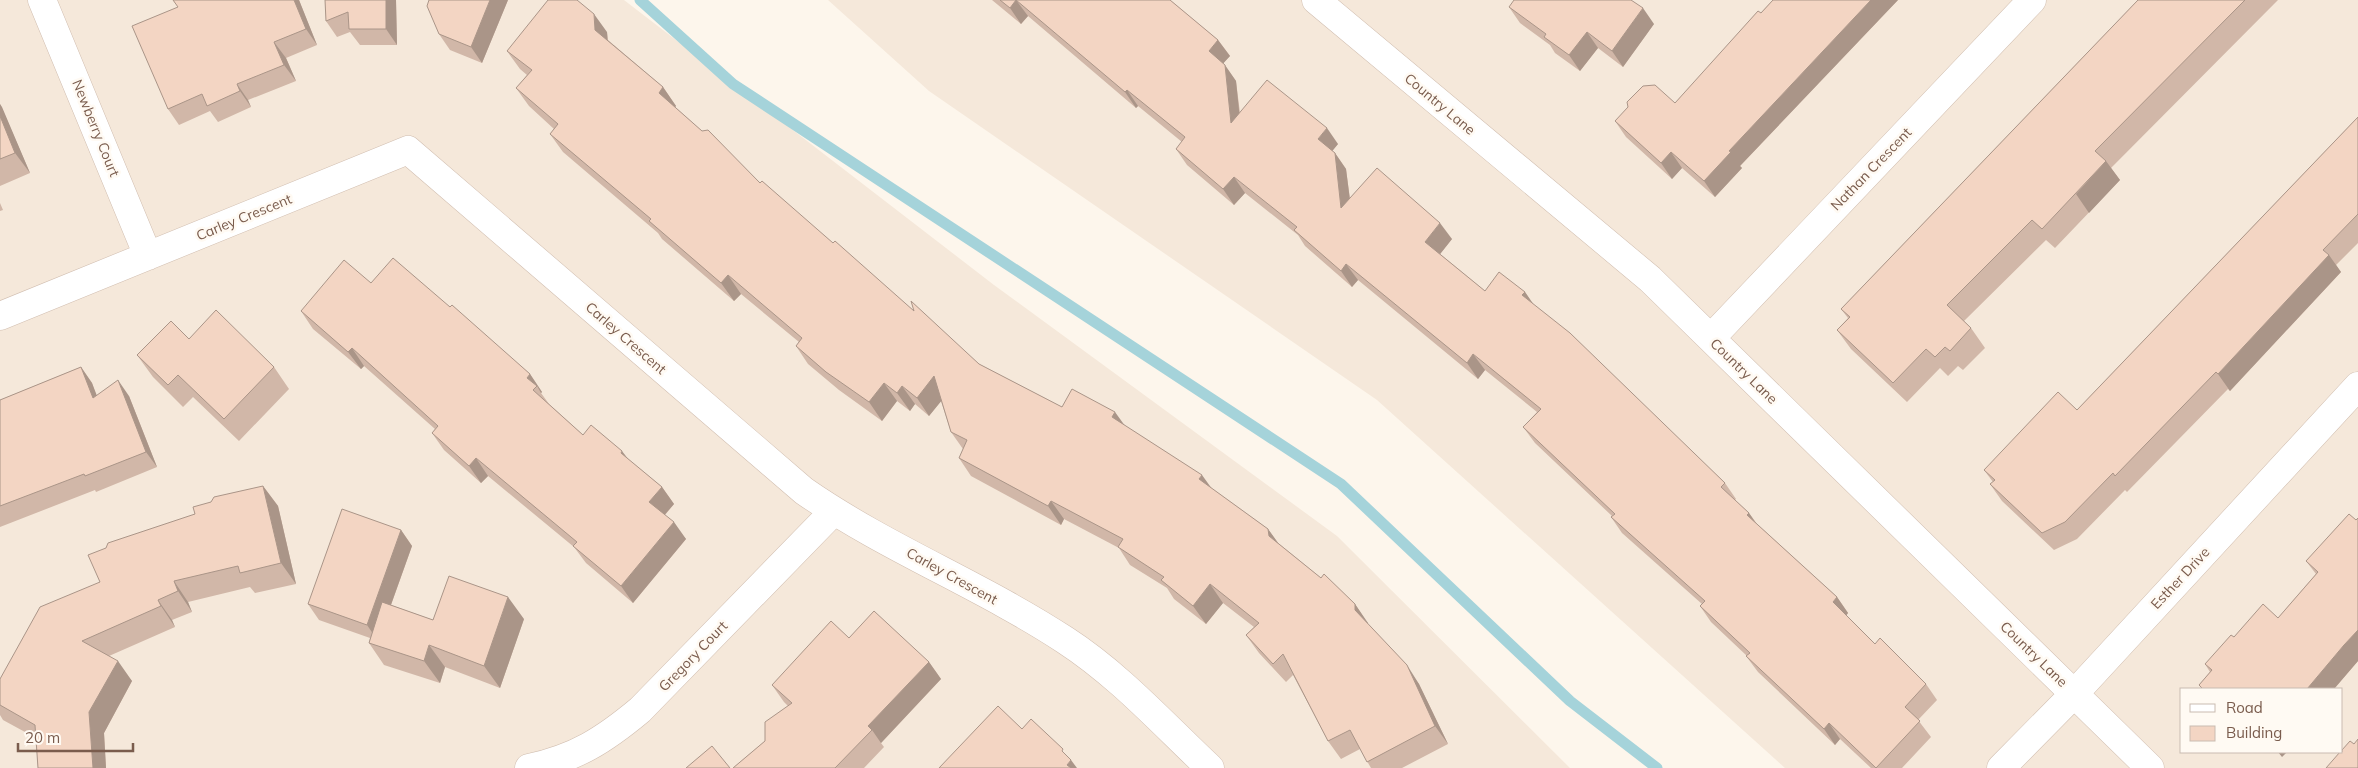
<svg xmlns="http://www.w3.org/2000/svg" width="2358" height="768" font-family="Mulish,sans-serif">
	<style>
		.residential { fill: #f5e8da; fill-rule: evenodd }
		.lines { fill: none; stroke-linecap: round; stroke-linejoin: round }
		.stream { stroke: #a5d3da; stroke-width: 11 }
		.minor-casing { stroke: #d1beb0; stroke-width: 29 }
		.minor { stroke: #fff; stroke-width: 28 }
		.wall { fill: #d1b7a8 }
		.shaded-wall { fill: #aa9588 }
		.building { fill: #f3d5c3; stroke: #aa9588 }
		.labels { text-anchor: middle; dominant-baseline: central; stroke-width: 5; stroke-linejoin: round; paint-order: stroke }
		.street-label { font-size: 14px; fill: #7a5c4d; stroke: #fffaf3 }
	</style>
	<rect width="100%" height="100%" fill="#fdf6ec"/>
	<path class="residential" d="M0,0H624L994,285L1337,536L1570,768H0Z
		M828,0H2358V768H1785L1377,400L929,91ZM2182,689H2342V752H2182Z"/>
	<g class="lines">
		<path class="stream" d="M640,0L733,84L1341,484L1570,701L1657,768"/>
		<defs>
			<path id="minor" d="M42,0L148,256
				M1316,0L1650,279L2150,768
				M0,316L408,150L804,491C886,548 981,585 1065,640C1119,675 1163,724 1210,768
				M1711,338L2032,0
				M529,768C576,758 604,740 640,710L834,511
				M2001,768L2074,694L2358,386"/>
		</defs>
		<use href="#minor" class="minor-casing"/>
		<use href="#minor" class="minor"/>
	</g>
	<path class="wall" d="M173,0H299L317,45L286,58L296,81L248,100L251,107L218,122L210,111L179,125L168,109L178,7Z
		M325,0H396L397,45H360L350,32L337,37L326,21Z
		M508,0L482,63L450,50L439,34Z
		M992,0H1170L1218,40L1230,56L1223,63L1236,81L1240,113L1338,144L1332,151L1335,153L1346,169L1350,199L1452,239L1440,254L1485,291L1525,292L1533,304L1725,483L1736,499L1735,500L1749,513L1757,524L1837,597L1848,613L1846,616L1875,644L1926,684L1937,700L1918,720L1931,737L1902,768H1871L1840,739L1835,745L1758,672L1746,656H1747L1711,622L1700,606L1702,604L1622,533L1611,517L1612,516L1535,443L1523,427L1537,412L1485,370L1478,379L1358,280L1352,287L1305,246L1298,235L1245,193L1234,205L1187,165L1176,149L1182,142L1138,106L1136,108L1028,16L1021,24Z
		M1773,0H1898L1740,166L1742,168L1715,197L1682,168L1672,179L1626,137L1615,121L1675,103Z
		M2138,0H2278L2111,168L2120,180L2055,248L2046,240L1964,321L1971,328L1985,348L1963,370L1958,366L1948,376L1940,368L1907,402L1851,349L1837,330L1848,318L1841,309Z
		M1509,7L1654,24L1623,67L1598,48L1580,71L1555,53L1550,45L1520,23Z
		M607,32L608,40L663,87L676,106L675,107L760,183L833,243L914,311L979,364L1062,407L1124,425L1268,529L1278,543L1321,578L1355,604L1368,624L1419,684L1448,744L1402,768H1371L1360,749L1341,759L1328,741L1293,675L1286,682L1259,653L1246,635L1254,627L1223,603L1206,624L1174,599L1167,588L1130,565L1119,548L1064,519L1061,525L971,476L959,458L963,449L951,432L941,401L929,416L915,404L910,411L897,401L882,421L839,390L808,364L796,346L799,342L741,294L734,301L662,239L658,233L563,152L550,134L554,129L529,106L516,88L527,75L520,69L507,51Z
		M0,104L30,173L0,186Z
		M2358,117V243L2336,265L2341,272L2230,391L2228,389L2127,492L2125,490L2077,539L2054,550L2002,501L1990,484L1993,482L1984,470L2077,410Z
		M0,203L3,210L0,211Z
		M371,283L450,307L530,374L542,392L541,393L549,404L583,435L628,459L662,487L674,504L665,515L686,539L633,603L586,563L574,547L488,476L481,483L444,450L432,433L435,429L364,366L361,369L313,329L301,311Z
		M137,355L274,367L289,389L239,441L193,397L183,407L153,377Z
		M81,367L92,383L96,395L129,396L157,467L96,492L95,490L0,527V400Z
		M263,486L278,506L296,584L255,593L250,587L188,602L192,612L172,620L175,627L109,656L132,681L104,733L106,768H38L36,738L3,720L0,715V679L100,582L211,502Z
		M2358,518V661L2334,689H2202L2199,685L2210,672L2205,664L2234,637L2278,618L2316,574L2306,561Z
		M401,530L412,546L391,605L433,620L524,619L500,688L445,667L440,683L384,665L369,643L370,638L319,620L308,604Z
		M849,638L929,662L941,679L881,743L884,747L864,768H733L765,741L788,706L784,702L772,685Z"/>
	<path class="shaded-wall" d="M294,0H299L317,45L306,29Z
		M386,0H396L397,45L386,29Z
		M490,0H508L482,63L471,47Z
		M1016,0L1028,16L1021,24L1010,8Z
		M1871,0H1898L1740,166L1742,168L1715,197L1704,181L1729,151Z
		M1643,8L1654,24L1623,67L1612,51Z
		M594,14L607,32L608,48L595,30Z
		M1587,32L1598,48L1580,71L1569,55Z
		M1218,40L1230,56L1220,67L1209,51Z
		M274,42L286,58L296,81L284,65Z
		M1225,65L1236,81L1242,139L1231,123Z
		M237,84L248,100L251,107L240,91Z
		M663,87L676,106L672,111L659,93Z
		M1127,90L1138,106L1136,108L1125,92Z
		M0,104L2,107L30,173L15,153L0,116Z
		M1327,128L1338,144L1329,155L1318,139Z
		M1671,152L1682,168L1672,179L1661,163Z
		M1335,153L1346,169L1353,224L1341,208Z
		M2106,161L2120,180L2089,213L2076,194Z
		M1234,177L1245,193L1234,205L1223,189Z
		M1440,223L1452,239L1437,258L1425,242Z
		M2329,255L2341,272L2230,391L2218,374Z
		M1346,264L1358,280L1352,287L1341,271Z
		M728,275L741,294L734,301L721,283Z
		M1525,292L1536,308L1522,295Z
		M352,348L364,366L361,369L348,352Z
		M1473,354L1485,370L1478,379L1467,363Z
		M81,367L92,383L104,414L93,398Z
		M530,374L542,392L541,393L537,386L527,378Z
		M934,376L947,394L929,416L917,398Z
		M118,380L129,396L157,467L146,452Z
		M884,383L897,401L882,421L869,402Z
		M902,386L915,404L910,411L897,393Z
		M1115,412L1128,430L1112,417Z
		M622,451L635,468L621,453Z
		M476,458L488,476L481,483L469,466Z
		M1202,475L1215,493L1199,479Z
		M263,486L278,506L296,584L281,563Z
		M662,487L674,504L661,519L649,502Z
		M1051,501L1064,519L1061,525L1048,506Z
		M1749,513L1760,529L1747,515Z
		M674,522L686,539L633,603L621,586Z
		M1268,529L1281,547L1269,536Z
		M401,530L412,546L378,641L367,625Z
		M174,581L188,602L192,612L178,591Z
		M1210,584L1223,603L1206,624L1193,606Z
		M508,597L524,619L500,688L484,666Z
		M1837,597L1848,613L1844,618L1833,602Z
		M158,600L172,620L175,627L161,606Z
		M1355,604L1368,623V628L1355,610Z
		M2358,630V661L2334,689H2307L2344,645Z
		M429,645L445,667L440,683L424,661Z
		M118,661L132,681L104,733L106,768H93L89,712Z
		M929,662L941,679L881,743L872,730L868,726Z
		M1407,665L1419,684L1448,744L1435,726Z
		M1829,723L1840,739L1835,745L1824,729Z
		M2278,752H2287L2282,757Z
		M1071,760L1077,768H1070L1067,765Z"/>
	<path class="building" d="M173,0H294L306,29L274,42L284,65L237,84L240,91L207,106L202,94L168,109L132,26L178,7Z
		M325,0H386V29H349L348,12L326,21Z
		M429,0H490L471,47L439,34L427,6Z
		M548,0H577L594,14L595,30L663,87L659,93L702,131L708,130L760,183L762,181L833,243L835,241L914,311L911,301L979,364L1062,407L1072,389L1115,412L1112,417L1202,475L1199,479L1268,529L1269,536L1321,578L1324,574L1355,604V610L1407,665L1435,726L1367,762L1350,730L1328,741L1283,654L1273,664L1246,635L1259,623L1210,584L1193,606L1161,580L1164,577L1118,547L1123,539L1051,501L1048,506L959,458L967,440L951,432L934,376L917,398L902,386L897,393L884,383L869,402L826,372L796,346L802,338L728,275L721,283L649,221L651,219L550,134L558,124L516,88L532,70L507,51Z
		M1000,0H1170L1218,40L1209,51L1225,65L1231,123L1267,80L1327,128L1318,139L1335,153L1341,208L1377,168L1440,223L1425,242L1485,291L1499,272L1525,292L1522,295L1570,333L1725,483L1721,487L1749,513L1747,515L1837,597L1833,602L1875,644L1880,638L1926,684L1905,707L1920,721L1876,768L1829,723L1824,729L1746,656L1750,653L1700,606L1705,601L1611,517L1615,514L1523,427L1541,409L1473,354L1467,363L1346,264L1341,271L1294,230L1297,227L1234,177L1223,189L1176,149L1185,137L1127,90L1125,92L1016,0L1010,8Z
		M1514,0H1631L1643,8L1612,51L1587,32L1569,55L1544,37L1546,34L1509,7Z
		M1773,0H1871L1729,151L1731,152L1704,181L1671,152L1661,163L1615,121L1628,107L1627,102L1643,86L1655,85L1675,103L1758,11L1761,13Z
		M2138,0H2245L2095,151L2106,161L2042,229L2032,220L1947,305L1971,328L1950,351L1945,347L1935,357L1926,349L1893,383L1837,330L1850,317L1841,309Z
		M0,116L15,153L0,159Z
		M2358,117V214L2323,250L2329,255L2218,374L2216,372L2115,476L2113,473L2065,522L2042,533L1990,484L1995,480L1984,470L2058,392L2077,410Z
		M393,258L450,307L452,305L530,374L527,378L537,386L533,390L583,435L591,425L622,451L621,453L662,487L649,502L674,522L621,586L573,546L577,542L476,458L469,466L432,433L438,426L352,348L348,352L301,311L344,260L371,283Z
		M216,310L274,367L224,419L178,375L168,385L137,355L171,321L189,339Z
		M81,367L93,398L118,380L146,452L85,476L84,474L0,506V400Z
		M263,486L281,563L240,573L238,566L174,581L178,591L158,600L161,606L82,641L118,661L89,712L93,768H38L35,725L0,705V679L40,607L100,582L88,555L106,548L108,543L195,514L193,507L211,502L214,497Z
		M342,509L401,530L367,625L308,604Z
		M2349,514L2356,520L2358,518V630L2344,645L2307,689H2203L2199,685L2212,670L2205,664L2231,635L2234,637L2263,604L2278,618L2318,572L2306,561Z
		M449,576L508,597L484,666L429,645L424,661L369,643L382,602L433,620Z
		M874,611L929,662L868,726L872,730L835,768H733L765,741V722L792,703L772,685L831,621L849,638Z
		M998,706L1022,729L1031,719L1063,749L1062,751L1071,760L1067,765L1071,768H939Z
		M2358,739V768H2326L2340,752H2342V750L2350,741L2354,744Z
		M712,746L730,768H686Z"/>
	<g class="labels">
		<g class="street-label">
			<text transform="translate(1440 104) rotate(40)">Country Lane</text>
			<text transform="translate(96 128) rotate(68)">Newberry Court</text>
			<text transform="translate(1871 169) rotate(-46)">Nathan Crescent</text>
			<text transform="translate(244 217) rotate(-22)">Carley Crescent</text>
			<text transform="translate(626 338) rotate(41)">Carley Crescent</text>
			<text transform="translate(1744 371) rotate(44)">Country Lane</text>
			<text transform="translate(952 576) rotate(29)">Carley Crescent</text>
			<text transform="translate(2180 578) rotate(-47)">Esther Drive</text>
			<text transform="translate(2034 654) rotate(44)">Country Lane</text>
			<text transform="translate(693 656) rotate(-46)">Gregory Court</text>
		</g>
	</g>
	<rect x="2180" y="688" width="162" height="65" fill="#fffaf3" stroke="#cabbb1"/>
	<rect x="2190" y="704" width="25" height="8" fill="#ffffff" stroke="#cabbb1"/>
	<text x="2226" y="713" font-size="15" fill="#7a5c4d">Road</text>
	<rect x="2190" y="726" width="25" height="15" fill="#f3d5c3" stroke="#cabbb1"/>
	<text x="2226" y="738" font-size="15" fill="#7a5c4d">Building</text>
	<path d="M18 743v8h115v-8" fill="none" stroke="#7a5c4d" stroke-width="2.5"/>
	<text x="25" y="743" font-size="15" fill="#7a5c4d" stroke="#fffaf3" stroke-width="4" paint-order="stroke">20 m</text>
</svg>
